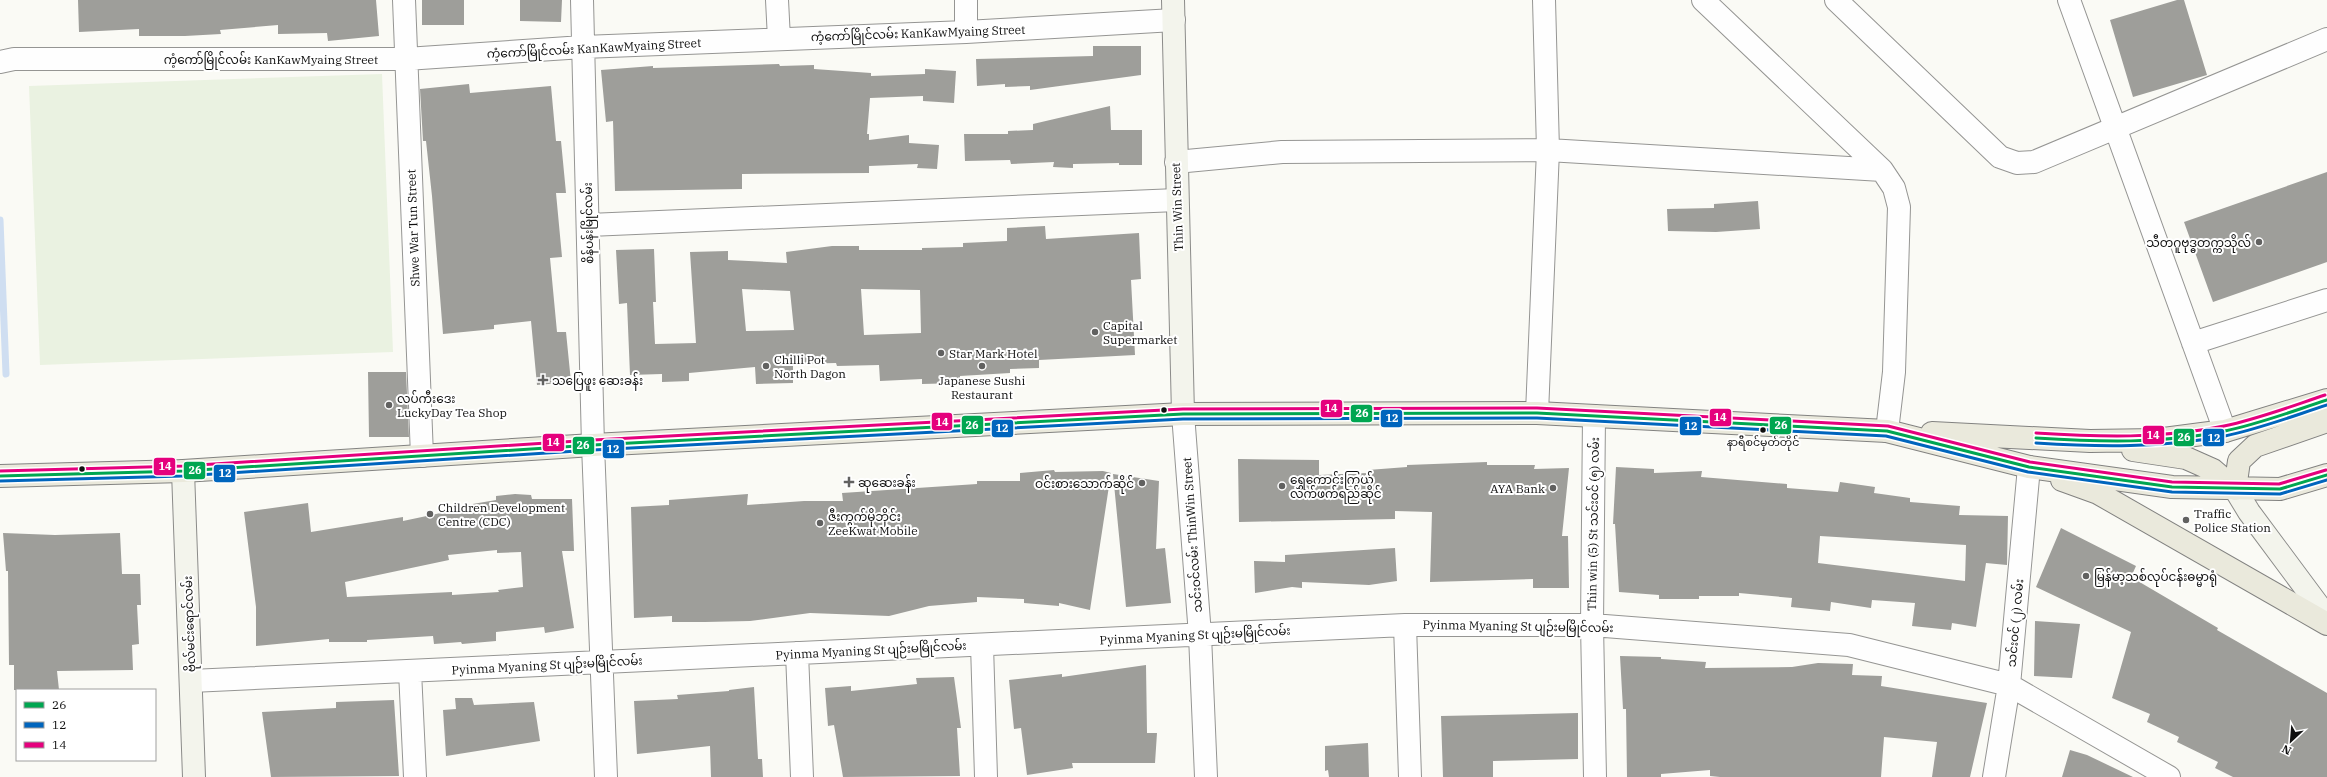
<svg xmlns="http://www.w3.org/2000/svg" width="2327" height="777" font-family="'IBM Plex Serif','Noto Sans Myanmar',serif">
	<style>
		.pitch { fill: #eaf2e1 }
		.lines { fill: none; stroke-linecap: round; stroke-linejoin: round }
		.stream { stroke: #cfdef1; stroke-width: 7 }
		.building { fill: #9e9e9a; fill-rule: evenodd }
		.street-casing { stroke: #959593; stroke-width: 24 }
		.secondary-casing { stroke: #8b8b89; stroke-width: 24 }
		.primary-casing { stroke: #828280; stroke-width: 24 }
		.street { stroke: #fefefe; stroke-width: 22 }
		.secondary { stroke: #f3f4ec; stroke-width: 22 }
		.primary { stroke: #eae9dc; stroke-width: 22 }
		.bus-1-casing { stroke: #fff; stroke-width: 6 }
		.bus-2-casing { stroke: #fff; stroke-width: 6 }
		.bus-3-casing { stroke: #fff; stroke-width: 6 }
		.bus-1 { stroke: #00a651; stroke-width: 3 }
		.bus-2 { stroke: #0065bd; stroke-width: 3 }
		.bus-3 { stroke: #e5007d; stroke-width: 3 }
		.poi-dot { fill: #616160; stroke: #fff; stroke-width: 1.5 }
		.bus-dot { fill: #0f0f0f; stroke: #fff; stroke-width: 1.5 }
		.labels { text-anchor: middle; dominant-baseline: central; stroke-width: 4; stroke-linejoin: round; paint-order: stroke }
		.bus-label { font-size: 11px; fill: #0f0f0f; stroke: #fff }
		.street-label { font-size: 12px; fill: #0f0f0f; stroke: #fff }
		.poi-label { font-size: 12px; fill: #0f0f0f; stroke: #fff; text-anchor: start }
		.line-badge { stroke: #fff; stroke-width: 1.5 }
		.badge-label { font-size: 11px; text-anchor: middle; font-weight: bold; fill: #fff }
	</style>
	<rect width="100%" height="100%" fill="#fafaf5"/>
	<path class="pitch" d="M382,74L393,352L40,365L29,86Z"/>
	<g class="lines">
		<path class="stream" d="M0,220L6,374"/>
	</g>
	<path class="building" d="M78,0H376L379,36L328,41L327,33L278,34V25L220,30L221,34L185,36H139V29L79,32Z
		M422,0H464V25H422Z
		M520,0H562L561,22L520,21Z
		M2177,0H2184L2207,75L2133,97L2110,20Z
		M1093,46H1141V75L1030,90V86L1005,87V84L977,86L976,59L1093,56Z
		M779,64L780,66L814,65V69L871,73V76L925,74V69L956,71L954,103L923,101V96L870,98L867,134H869V140L909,135V143L939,145L937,169L917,168L918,164L869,166V173L742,174V189L615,191L613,121L606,122L601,70L653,66V68Z
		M469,84L470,93L551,86L556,141H561L566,193H556L562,257L550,258L557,332H566L571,382L537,385L531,321L494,325V329L443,334L432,196L426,141H423L420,89Z
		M1110,106L1111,130H1142V165H1119V163L1073,164V168L1053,167L1054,162L1011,164L1010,160L965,161L964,134H1008V131L1033,130V124Z
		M2327,172V262L2213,302L2184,222Z
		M1758,201L1760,229L1716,232L1668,231L1667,209L1714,208V204Z
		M1045,226L1046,239L1139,233L1141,279L1131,280L1135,355L1039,360V368L1010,369V373L960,376V383L922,384V379L880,381L879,365L837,366L836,363L793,364V383L756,384L755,367L689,373V381L662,382V374L630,375L627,303L619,304L616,250L654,249L656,302H653L655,344L696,343L690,252L728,251V260L787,263L786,252L832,246H859V250H922V248L963,247V243L1007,241V228ZM742,289L790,291L794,330L746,331ZM861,289L920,290L921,333L864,335Z
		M368,372H406L409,437H369Z
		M1238,459L1319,460V475L1368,473V470L1407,467V465L1487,462V465H1535L1534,469L1569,468L1562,536H1568L1569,588H1533V579L1430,582L1432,512L1395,511V519L1239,522Z
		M1616,467L1654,469V473L1702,471L1701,477L1787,484V488L1838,492L1840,482L1875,487L1874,493L1910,498V502L1960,506L1959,515L2008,516L2007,565L1986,563L1976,627L1952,623L1951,630L1912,626L1915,603L1872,600L1871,608L1831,602L1830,611L1791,607L1792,598L1739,593V596H1699V599H1659V595L1619,592L1615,524H1613ZM1820,536L1966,545L1965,581L1818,563Z
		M1054,470L1055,472L1103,471L1111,473L1090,610L1059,603V606L1024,603V599L977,597V602L929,606L889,616L810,613L750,621L705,622H672V616L634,618L631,507L669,505V500L748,494L747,505L804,501H843L842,493L977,484V481H1020V473Z
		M1113,474L1159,481L1156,549L1165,548L1171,603L1126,607Z
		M515,494L531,495L532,499H572L574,551H562L574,628L545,633L544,627L496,632V641L462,644L461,642L434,644L433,636L367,640V642H329V639L256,646V607L244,512L308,503L311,532L403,517V521L455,510V507L496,500V496ZM497,550V553L521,552L523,587L498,590L499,592L452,595V592L347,597L345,582L449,560L448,555Z
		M2061,528L2136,566L2131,577L2218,628L2217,630L2327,693V777H2233L2215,768L2218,762L2177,742L2179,737L2147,722L2150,714L2112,698L2131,632L2036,587Z
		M3,533L55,535L120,533L122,574H140L141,605H137L139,644L132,645L133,670L57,671L59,690H14V665H9L8,571H6Z
		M1395,548L1397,581L1369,585L1302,582V588L1292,587L1255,593L1254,561L1285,562V555Z
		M2035,621L2080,624L2072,678L2034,676Z
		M1620,656L1661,657V659L1706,662L1705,668L1792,667L1818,663L1853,664L1852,675L1882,676L1881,686L1987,703L1970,777H1932L1937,742L1884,737L1881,777H1720L1710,776V770L1661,774V777H1627L1626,709H1623Z
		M1146,665L1147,733H1157L1155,763H1072L1073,768L1027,775L1021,728L1014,729L1009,680L1062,674V677Z
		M954,677L961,728H957L960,776L843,777L834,725L828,726L825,688L851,686V691L917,684L916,678Z
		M754,687L758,759H762L763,777H711L710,746L637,754L634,701L678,699L677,695L729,691V690Z
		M455,698H472L474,705L534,702L540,741L446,756L443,710L456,709Z
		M394,700L399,776L271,777L262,712L336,708V702Z
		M1578,713V759L1493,761V777H1443L1441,716Z
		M1368,743L1369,777H1329L1328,770L1325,771V746Z
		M2070,750L2087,755L2133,777H2062Z"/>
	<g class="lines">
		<defs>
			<path id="street" d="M404,0L422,456
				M582,0L593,445L606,777
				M777,0L779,39
				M966,0V32
				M1703,0L1882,170L1894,188L1899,207L1894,372L1887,431
				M1836,0L2000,157L2017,163L2034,162L2327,39
				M2069,0L2225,431
				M0,62L14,59H406L583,47L966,32L1174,20
				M1176,162L1282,152L1548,150L1882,170
				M589,225L1177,200
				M2193,343L2327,300
				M1537,413L1548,150L1544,0
				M1183,414L1200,635L1206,777
				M1594,416L1592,625L1595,777
				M1405,625L1410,777
				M982,645L986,777
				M797,653L802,777
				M410,671L415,777
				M191,681L1405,625H1592L1849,645L2009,685L2169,777
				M1994,777L2009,685L2029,467"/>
			<path id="secondary" d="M1173,0L1183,414
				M183,471L194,777
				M2235,489L2249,512L2327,617"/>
			<path id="primary" d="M1932,433L2090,441L2156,440L2225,431L2327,400
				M2133,450L2186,458L2213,470L2235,489
				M0,476L183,471L593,445L1183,414L1537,413L1887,431L2029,467L2172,487L2280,489L2327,475
				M2062,480L2098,493L2327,624
				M2235,489L2239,461L2255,446L2327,421"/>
		</defs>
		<use href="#street" class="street-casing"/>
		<use href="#secondary" class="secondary-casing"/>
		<use href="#primary" class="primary-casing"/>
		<use href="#street" class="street"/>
		<use href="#secondary" class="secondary"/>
		<use href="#primary" class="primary"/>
		<defs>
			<path id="bus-1" d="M2036,438C2099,442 2163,444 2225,431C2259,424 2293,411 2327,400
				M0,476L183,471L593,445L1183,414L1537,413L1887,431L2029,467L2172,487L2280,489L2327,475"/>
			<path id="bus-2" d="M2036,443C2099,447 2162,448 2225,436C2259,429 2293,416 2327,405
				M0,481L183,476L593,450L1183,419L1537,418L1886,436L2028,472L2172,492L2280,494L2327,480"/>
			<path id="bus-3" d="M2036,433C2099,437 2162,439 2224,426C2258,419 2292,406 2325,395
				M0,471L183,466L593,440L1183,409L1537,408L1888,426L2030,462L2172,482L2279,484L2326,470"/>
		</defs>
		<use href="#bus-1" class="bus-1-casing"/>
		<use href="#bus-2" class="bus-2-casing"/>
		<use href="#bus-3" class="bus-3-casing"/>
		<use href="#bus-1" class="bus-1"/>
		<use href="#bus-2" class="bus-2"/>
		<use href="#bus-3" class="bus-3"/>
	</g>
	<g class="poi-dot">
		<circle cx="2259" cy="242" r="4"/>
		<circle cx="1095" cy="332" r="4"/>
		<circle cx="941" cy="353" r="4"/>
		<circle cx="766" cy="366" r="4"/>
		<circle cx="982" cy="366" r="4"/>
		<path d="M541 374h4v4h4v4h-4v4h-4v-4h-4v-4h4z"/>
		<circle cx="389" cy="405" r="4"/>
		<path d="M847 476h4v4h4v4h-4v4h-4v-4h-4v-4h4z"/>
		<circle cx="1142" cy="483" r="4"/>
		<circle cx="1282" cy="486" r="4"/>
		<circle cx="1553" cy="488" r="4"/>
		<circle cx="430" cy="514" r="4"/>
		<circle cx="2186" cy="520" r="4"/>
		<circle cx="820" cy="523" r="4"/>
		<circle cx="2086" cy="576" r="4"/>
	</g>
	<g class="bus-dot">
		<circle cx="1164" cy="410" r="3.5"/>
		<circle cx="1763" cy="430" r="3.5"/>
		<circle cx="82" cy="469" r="3.5"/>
	</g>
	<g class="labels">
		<g class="bus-label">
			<text x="1763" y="442">နာရီစင်မှတ်တိုင်</text>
		</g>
		<g class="street-label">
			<text transform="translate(918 33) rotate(-2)">ကံ့ကော်မြိုင်လမ်း KanKawMyaing Street</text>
			<text transform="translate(594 48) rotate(-3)">ကံ့ကော်မြိုင်လမ်း KanKawMyaing Street</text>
			<text x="271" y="59">ကံ့ကော်မြိုင်လမ်း KanKawMyaing Street</text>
			<text transform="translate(1177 207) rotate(-92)">Thin Win Street</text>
			<text transform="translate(588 223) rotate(-91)">စိန်ပန်းမြိုင်လမ်း</text>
			<text transform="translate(413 228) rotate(-92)">Shwe War Tun Street</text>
			<text transform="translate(1593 524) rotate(-89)">Thin win (5) St သင်းဝင် (၅) လမ်း</text>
			<text transform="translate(1192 535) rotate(-94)">သင်းဝင်လမ်း ThinWin Street</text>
			<text transform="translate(2015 623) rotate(-85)">သင်းဝင် (၂) လမ်း</text>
			<text transform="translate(189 624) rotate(-92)">ဗိုလ်မင်းရောင်လမ်း</text>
			<text transform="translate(1518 626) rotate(1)">Pyinma Myaning St ပျဉ်းမမြိုင်လမ်း</text>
			<text transform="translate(1195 635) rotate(-3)">Pyinma Myaning St ပျဉ်းမမြိုင်လမ်း</text>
			<text transform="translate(871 650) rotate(-3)">Pyinma Myaning St ပျဉ်းမမြိုင်လမ်း</text>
			<text transform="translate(547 665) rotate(-3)">Pyinma Myaning St ပျဉ်းမမြိုင်လမ်း</text>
		</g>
		<g class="poi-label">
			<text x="2251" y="242" text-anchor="end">သီတဂူဗုဒ္ဓတက္ကသိုလ်</text>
			<text x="1103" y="325">Capital<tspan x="1103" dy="14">Supermarket</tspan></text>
			<text x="949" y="353">Star Mark Hotel</text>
			<text x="774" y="359">Chilli Pot<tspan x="774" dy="14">North Dagon</tspan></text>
			<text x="552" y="380">သပြေဖူး ဆေးခန်း</text>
			<text x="982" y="380" text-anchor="middle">Japanese Sushi<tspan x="982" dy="14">Restaurant</tspan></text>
			<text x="397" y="398">လပ်ကီးဒေး<tspan x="397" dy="14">LuckyDay Tea Shop</tspan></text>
			<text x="1290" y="479">ရွှေကောင်းကြွယ်<tspan x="1290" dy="14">လက်ဖက်ရည်ဆိုင်</tspan></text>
			<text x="858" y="482">ဆုဆေးခန်း</text>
			<text x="1134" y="483" text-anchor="end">ဝင်းစားသောက်ဆိုင်</text>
			<text x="1545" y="488" text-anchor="end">AYA Bank</text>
			<text x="438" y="507">Children Development<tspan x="438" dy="14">Centre (CDC)</tspan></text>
			<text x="2194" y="513">Traffic<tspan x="2194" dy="14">Police Station</tspan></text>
			<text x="828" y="516">ဇီးကွက်မိုဘိုင်း<tspan x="828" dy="14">ZeeKwat Mobile</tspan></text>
			<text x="2094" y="576">မြန်မာ့သစ်လုပ်ငန်းဓမ္မာရုံ</text>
		</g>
	</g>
	<g class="line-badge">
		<rect x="1320" y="399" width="23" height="19" rx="4" fill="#e5007d"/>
		<rect x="1350" y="404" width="23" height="19" rx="4" fill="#00a651"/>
		<rect x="1709" y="408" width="23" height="19" rx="4" fill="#e5007d"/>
		<rect x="1380" y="409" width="23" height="19" rx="4" fill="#0065bd"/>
		<rect x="931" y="412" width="22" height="19" rx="4" fill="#e5007d"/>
		<rect x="961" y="415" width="23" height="20" rx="4" fill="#00a651"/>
		<rect x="1769" y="416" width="23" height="19" rx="4" fill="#00a651"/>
		<rect x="1679" y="416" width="23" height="20" rx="4" fill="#0065bd"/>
		<rect x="991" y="419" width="23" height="19" rx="4" fill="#0065bd"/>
		<rect x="2142" y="425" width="23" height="20" rx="4" fill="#e5007d"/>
		<rect x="2173" y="428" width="22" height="19" rx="4" fill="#00a651"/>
		<rect x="2202" y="428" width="23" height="19" rx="4" fill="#0065bd"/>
		<rect x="542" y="433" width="23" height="19" rx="4" fill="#e5007d"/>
		<rect x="572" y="436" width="23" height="19" rx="4" fill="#00a651"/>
		<rect x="602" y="439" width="23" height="20" rx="4" fill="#0065bd"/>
		<rect x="153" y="457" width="23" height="19" rx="4" fill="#e5007d"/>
		<rect x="183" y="461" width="23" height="19" rx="4" fill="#00a651"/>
		<rect x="213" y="464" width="23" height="19" rx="4" fill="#0065bd"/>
	</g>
	<g class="badge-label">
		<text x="1331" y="412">14</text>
		<text x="1362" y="417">26</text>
		<text x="1720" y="421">14</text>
		<text x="1392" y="422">12</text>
		<text x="942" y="426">14</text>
		<text x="972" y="429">26</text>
		<text x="1781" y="429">26</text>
		<text x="1691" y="430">12</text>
		<text x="1002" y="432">12</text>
		<text x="2153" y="439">14</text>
		<text x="2184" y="441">26</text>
		<text x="2214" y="442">12</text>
		<text x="553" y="446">14</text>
		<text x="583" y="449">26</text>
		<text x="613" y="453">12</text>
		<text x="165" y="470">14</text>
		<text x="195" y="474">26</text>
		<text x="225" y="477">12</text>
	</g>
	<rect x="16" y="689" width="140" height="72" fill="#ffffff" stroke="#9f9f9f"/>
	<rect x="24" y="702" width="20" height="6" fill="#00a651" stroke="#9f9f9f"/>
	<text x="52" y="709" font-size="12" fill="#0f0f0f">26</text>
	<rect x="24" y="722" width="20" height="6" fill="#0065bd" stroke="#9f9f9f"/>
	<text x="52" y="729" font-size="12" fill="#0f0f0f">12</text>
	<rect x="24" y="742" width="20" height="6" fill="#e5007d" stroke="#9f9f9f"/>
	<text x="52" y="749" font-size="12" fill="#0f0f0f">14</text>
	<g transform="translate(2291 741) rotate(206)" stroke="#ffffff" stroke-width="3" paint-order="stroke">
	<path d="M0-3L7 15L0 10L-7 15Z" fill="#0f0f0f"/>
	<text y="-6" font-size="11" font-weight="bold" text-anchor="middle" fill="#0f0f0f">N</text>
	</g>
</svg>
